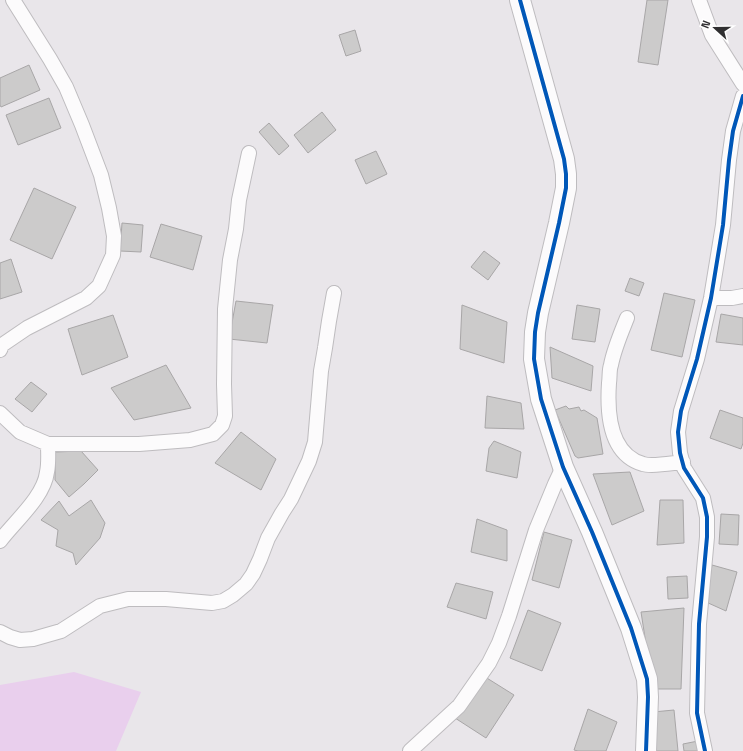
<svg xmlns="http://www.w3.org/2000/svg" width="743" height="751" font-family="'Space Grotesk',sans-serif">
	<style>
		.green { fill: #e9cfed }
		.building { fill: #cccbcb; stroke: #a8a6a7 }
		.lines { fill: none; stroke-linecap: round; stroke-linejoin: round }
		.street-casing { stroke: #bebcbf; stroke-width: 16 }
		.secondary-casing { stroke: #bebcbf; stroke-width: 22 }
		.street { stroke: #fcfbfc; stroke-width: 14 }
		.secondary { stroke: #fcfbfc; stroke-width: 20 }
		.cycleway-casing { stroke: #fff; stroke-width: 6 }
		.cycleway { stroke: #0057b8; stroke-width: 4 }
	</style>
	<rect width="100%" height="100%" fill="#e9e6ea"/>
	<path class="green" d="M74,672L141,692L116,751H0V685Z"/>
	<path class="building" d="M647,0H668L658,65L638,62Z
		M355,30L361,51L346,56L339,35Z
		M29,65L40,90L1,107L0,105V78Z
		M49,98L61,128L18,145L6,115Z
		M322,112L336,130L308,153L294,135Z
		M269,123L289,146L279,155L259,132Z
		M376,151L387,174L366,184L355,160Z
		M34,188L76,207L52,259L10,240Z
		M122,223L143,225L141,252L120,251Z
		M161,224L202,236L193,270L150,257Z
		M484,251L500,263L488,280L471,267Z
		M11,259L22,292L0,299V263Z
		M630,278L644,283L639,296L625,291Z
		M664,293L695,300L682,357L651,350Z
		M236,301L273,305L267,343L229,339Z
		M462,305L507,322L504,363L460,349Z
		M577,305L600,309L595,342L572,339Z
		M721,314L743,318V345L716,342Z
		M113,315L128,357L82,375L68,329Z
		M550,347L593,366L591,391L552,378Z
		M166,365L191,408L134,420L111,388Z
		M31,382L47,394L32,412L15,399Z
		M487,396L521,403L524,429L485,428Z
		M566,406L569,409L579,407L581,411L584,410L597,418L603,454L578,458L575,456L555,410Z
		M720,410L743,418V443L741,449L710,438Z
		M241,432L276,459L261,490L215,463Z
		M494,441L521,452L517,478L486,471L489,448Z
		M81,451L98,470L84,484L69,497L55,480V452Z
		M630,472L644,511L612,525L593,474Z
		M91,500L105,523L100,538L76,565L73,553L56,546L58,530L41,520L59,501L69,516Z
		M660,500H683L684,543L657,545Z
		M721,514L739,515L738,545L719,544Z
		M477,519L507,530V561L471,552Z
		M544,532L572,540L559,588L532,580Z
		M712,565L737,572L726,611L706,602Z
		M687,576L688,598L668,599L667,577Z
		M456,583L493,592L486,619L447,607Z
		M684,608L681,689H653L641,612Z
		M528,610L561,623L542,671L510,658Z
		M482,675L514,695L486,738L455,718Z
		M588,709L617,722L606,751H578L574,750Z
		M674,710L678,751H656L653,712Z
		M698,741L699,751H684L683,744Z"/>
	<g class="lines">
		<defs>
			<path id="street" d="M699,0L712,35L743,84
				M711,298H732L743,296
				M627,318C621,333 614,349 611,365C609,370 610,377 609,383C607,412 609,454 643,464C652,467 672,463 683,462
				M0,350L2,345L27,328L86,298L99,286L113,255L114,236L109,208L101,175L82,125L66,87L50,59L13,0
				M0,413L20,432L48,444H139L190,440L213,434L222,425L225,416L224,384L225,309L230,260L236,229L239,200L249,153
				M0,541C15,521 44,497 47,472C49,463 48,453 48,444
				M0,632L10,637L20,640L33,639L61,631L100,606L128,599H166L212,603L223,601L233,595L246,584L253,574L260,559L268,538L282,513L291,499L309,461L315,442L321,371L325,348L329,321L334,293
				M410,751L459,706L489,663L499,643L509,616L536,530L555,484L563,467
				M705,751L697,713L699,624L707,537V517L703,498L684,468L680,453L678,432L681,411L697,359L711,298L723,225L729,160L733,131L743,96"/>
			<path id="secondary" d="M520,0L564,159L566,174V188L559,223L538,313L535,332L534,359L541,399L563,467L592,532L631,628L647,679L648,697L646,751"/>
		</defs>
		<use href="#street" class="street-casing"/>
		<use href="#secondary" class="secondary-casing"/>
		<use href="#street" class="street"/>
		<use href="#secondary" class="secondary"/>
		<defs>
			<path id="cycleway" d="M520,0L564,159L566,174V188L559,223L538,313L535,332L534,359L541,399L563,467L592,532L631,628L647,679L648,697L646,751
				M705,751L697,713L699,624L707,537V517L703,498L684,468L680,453L678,432L681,411L697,359L711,298L723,225L729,160L733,131L743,96"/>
		</defs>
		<use href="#cycleway" class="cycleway-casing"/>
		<use href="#cycleway" class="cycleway"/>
	</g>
	<g transform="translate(715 28) rotate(291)" stroke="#ffffff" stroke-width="3" paint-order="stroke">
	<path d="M0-3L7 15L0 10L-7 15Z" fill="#302f31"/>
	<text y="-6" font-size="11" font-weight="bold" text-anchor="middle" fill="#302f31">N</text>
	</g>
</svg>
